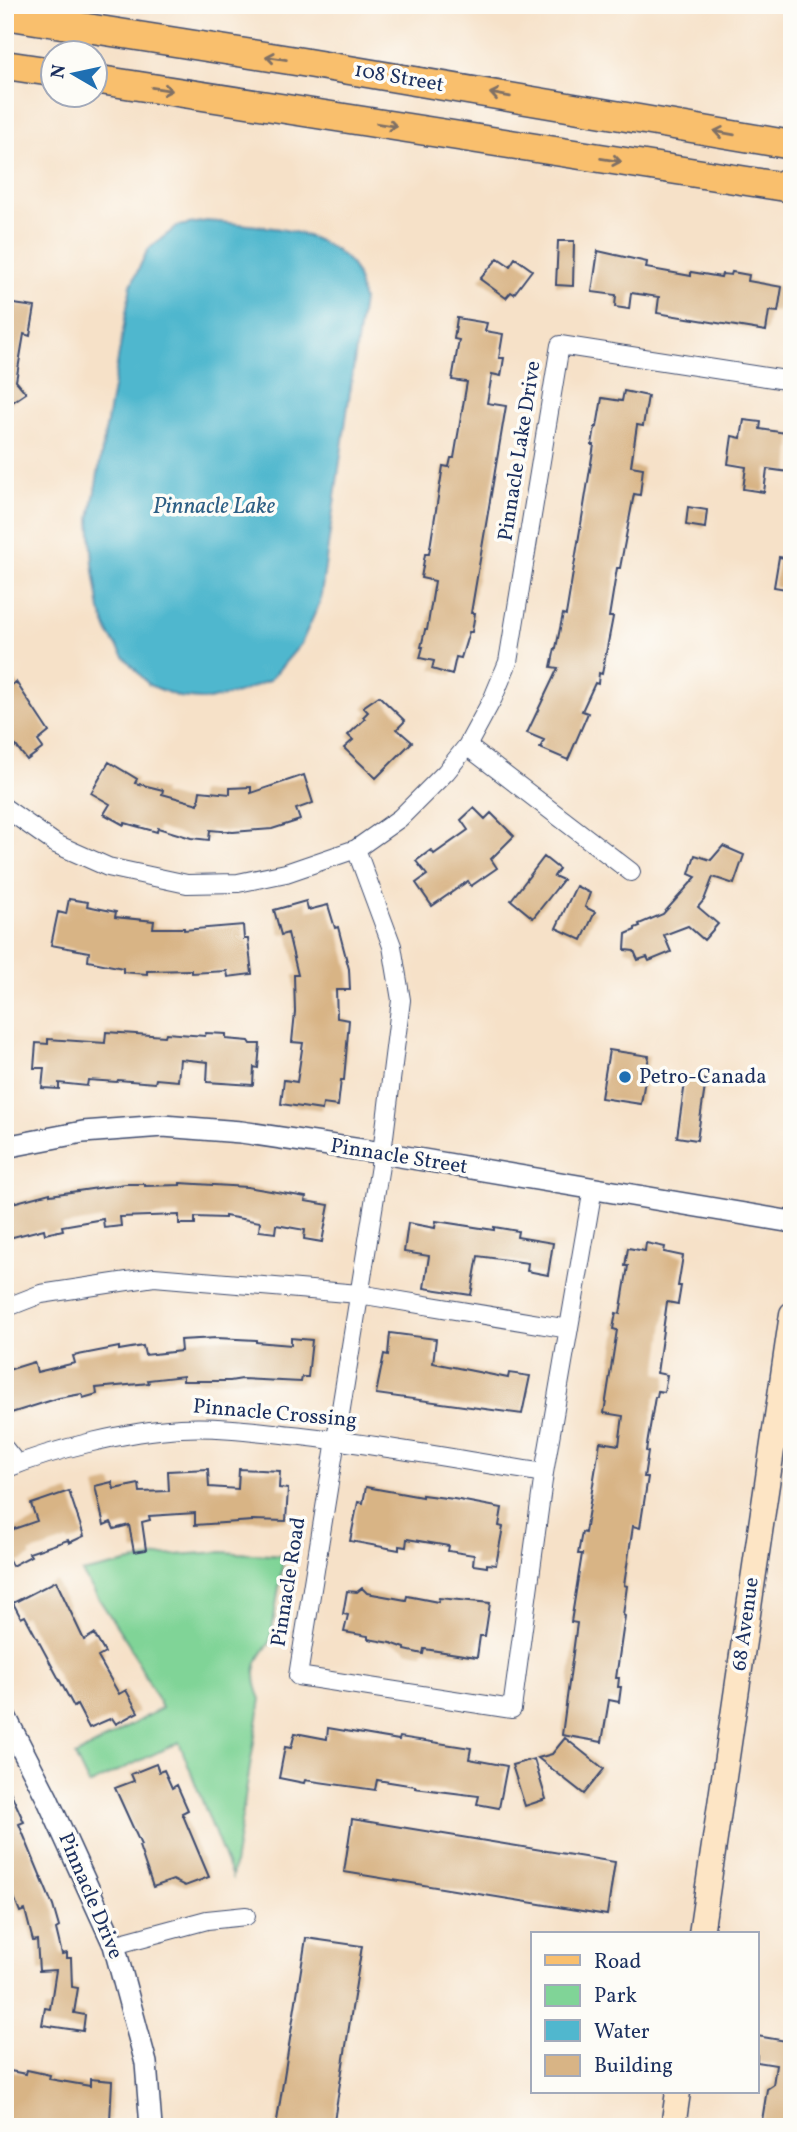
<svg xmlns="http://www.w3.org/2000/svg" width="797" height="2132" font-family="Vollkorn,serif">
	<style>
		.green { fill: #80d497; stroke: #4e827a; stroke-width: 2 }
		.water { fill: #50b7ce; stroke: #367396; stroke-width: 2 }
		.building { fill: #d8b485 }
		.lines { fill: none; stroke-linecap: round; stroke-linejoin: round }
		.minor-casing { stroke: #3c4a6e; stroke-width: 20 }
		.tertiary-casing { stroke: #3c4a6e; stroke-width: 24 }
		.secondary-casing { stroke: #3c4a6e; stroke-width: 27 }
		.primary-casing { stroke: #3c4a6e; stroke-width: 31 }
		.minor { stroke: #fff; stroke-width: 18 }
		.tertiary { stroke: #fff; stroke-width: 21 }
		.secondary { stroke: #fde5c5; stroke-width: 24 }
		.primary { stroke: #f9bf6d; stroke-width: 28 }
		.oneway { stroke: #7f7065 }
		.poi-dot { fill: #1f6fb2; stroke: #fdfcf7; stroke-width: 2.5 }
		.labels { text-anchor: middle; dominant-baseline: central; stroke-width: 7; stroke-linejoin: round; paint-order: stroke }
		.street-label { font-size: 21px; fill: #1b2f5e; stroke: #fdfcf7 }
		.poi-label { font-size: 21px; fill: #1b2f5e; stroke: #fdfcf7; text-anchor: start }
		.water-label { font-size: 23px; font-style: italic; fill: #2e5f85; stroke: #fdfcf7 }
	</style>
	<rect width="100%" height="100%" fill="#fdfcf7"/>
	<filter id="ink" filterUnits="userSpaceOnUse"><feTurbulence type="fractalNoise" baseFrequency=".0143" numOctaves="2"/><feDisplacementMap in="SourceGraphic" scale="14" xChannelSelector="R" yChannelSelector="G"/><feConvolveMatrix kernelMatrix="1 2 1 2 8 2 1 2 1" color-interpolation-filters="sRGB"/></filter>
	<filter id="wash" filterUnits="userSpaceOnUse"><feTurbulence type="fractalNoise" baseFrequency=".00686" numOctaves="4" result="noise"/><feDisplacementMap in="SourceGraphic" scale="28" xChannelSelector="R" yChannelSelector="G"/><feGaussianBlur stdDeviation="1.57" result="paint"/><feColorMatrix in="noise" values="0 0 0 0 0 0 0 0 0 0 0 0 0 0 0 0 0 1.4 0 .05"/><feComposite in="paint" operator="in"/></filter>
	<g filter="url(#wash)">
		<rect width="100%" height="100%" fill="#f6e1c8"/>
		<path class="green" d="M222,1552L284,1556L270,1643C253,1661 251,1677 261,1699L232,1877L179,1742L89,1785L75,1756L162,1708L129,1645L82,1573L159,1556Z"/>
		<path class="water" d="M207,221C256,226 316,225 351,264C358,272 360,290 363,300L320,602L301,644L270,680L241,692L209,700L179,697L149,685L124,657L109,634L100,610L93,564L90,519L131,285L148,249L178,226Z"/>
		<g id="blocks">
			<path class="building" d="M558,241H574L573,286L556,285Z
				M598,251L647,262L646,268L691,276V272L721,277L722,274L731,275L732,272L749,275L748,281L782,287L778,312L769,311L766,331L657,313L659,297L631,293L629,309L615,307L616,295L592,292Z
				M498,258L510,266L515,258L532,270L514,294L511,292L506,298L480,279Z
				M7,303L35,307L30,336L24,334L16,381L26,393L5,407Z
				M457,318L487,323L485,331L503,334L499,358H504L501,376L492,374L487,403L506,406L471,613H475L472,632H469L461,658L456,657L452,675L432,669L434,661L420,658L423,647H421L425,630H427L435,581L421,578L425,554H429L443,466L449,467L451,458H454L467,382L452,380L459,340L454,339Z
				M624,391L648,396L643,426L637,425L631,466L643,468L640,495L634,494L620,568H617L609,617H613L602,674L599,673L598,684L595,683L582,711L588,713L568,760L540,748L544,740L527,733L558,668L551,667L555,648H556L563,614L566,615L594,445H592L595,427H597L602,398L622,401Z
				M744,420L761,422L760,429L792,434L789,472L767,469L764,492L743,489L746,467L728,464L732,436L741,438Z
				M688,507L707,510L705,528L686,525Z
				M779,557L792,559V590L774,587Z
				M16,682L49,732L38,741L43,748L27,760L16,746L12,749L5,740V690Z
				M379,696L405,721L397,729L412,742L376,778L344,748L353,740L348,735L365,719L363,717L368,712L363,707Z
				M109,762L137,779L135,783L163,790L162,794L198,804L200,791L230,794V788L251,787V793L304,775L313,803L296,809L300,820L272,829L233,832L210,830L209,840L191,838L158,828L157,832L125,823L124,825L104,814L110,804L91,793Z
				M474,808L485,819L491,813L514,836L491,859L497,868L471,886L468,881L432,906L416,883L427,875L416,861L431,850L434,854L468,830L461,820Z
				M723,846L744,855L734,884L713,877L704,900L698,907L718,924L704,940L688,926L664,935L671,952L649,961L647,957L638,960L634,951L625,950L626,934L635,930V928L640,926L639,924L663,914L696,877L689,874L695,855L711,860Z
				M544,857L559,869L554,876L563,880L533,918L511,900Z
				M576,886L590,893L585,907L595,912L582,940L556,928Z
				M69,899L88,902L87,906L116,912L115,917L154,921L153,928H184V930L243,925L244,939H248L252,974L228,977L227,971L191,973V970L147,971V974L123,972V968L88,961L89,952L51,945L58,912L66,914Z
				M306,901L308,910L328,905L335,928L338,927L349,969L350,990H336L337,1018L349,1020L344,1080H341L338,1106L323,1104L322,1110L281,1104L284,1080L297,1082L303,1043L292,1042L295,1012L294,975H298L288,933L281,935L274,910Z
				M106,1032L165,1036L166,1033L205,1036L206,1033L226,1034V1039L249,1041L251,1044H260L258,1068L254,1067L253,1085L207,1082L208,1062L180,1059L178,1081L156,1079L155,1083L118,1080L117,1082L88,1080L87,1086L59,1083V1089L42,1088L44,1068H34L36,1043L48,1044V1039L105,1043Z
				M609,1050L649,1056L641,1104L601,1098Z
				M686,1076L706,1080L697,1140L677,1137Z
				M180,1183L247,1187L306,1197L305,1201L329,1205L322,1242L304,1239L305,1230L276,1225L275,1233L259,1231L260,1222L225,1216V1218L195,1217V1224H179V1215L120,1217L121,1226L104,1228L103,1219L62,1226L63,1230L45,1234L44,1229L5,1239V1205L50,1193V1195L125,1184H145V1186L180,1185Z
				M436,1221L494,1230V1227L518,1231L517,1237L553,1243L548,1275L527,1271L528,1263L478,1256L471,1295L424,1288L429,1256L404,1252L408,1223L435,1228Z
				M646,1243L665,1247L664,1252L683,1256L678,1286H681L678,1304L667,1302L657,1373L667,1375L664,1392L658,1391L657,1397H655L646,1451L648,1452L644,1477H648L640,1528L633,1526L624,1585L627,1586L623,1615L625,1616L616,1678H619L618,1687H621L619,1702L609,1700L602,1742L562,1735L577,1623L571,1622L582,1554H578L582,1532L585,1533L600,1442L619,1445L623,1416L604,1413L617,1330L613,1329L616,1313L620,1314L628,1266H625L628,1248L645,1251Z
				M390,1333L436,1339L433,1363L508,1378L509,1373L530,1376L522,1414L376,1394L384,1354L388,1355Z
				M217,1338L256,1340V1342L291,1345V1338L312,1340L308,1377H302L301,1382L242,1379L230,1381H183V1376L148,1380L149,1383L96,1388L97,1394L83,1398L82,1394L59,1398L8,1414L5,1405V1371L34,1362L37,1372L75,1363L73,1356L119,1347V1350L143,1346L145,1355L181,1351L180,1340Z
				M208,1469L209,1487L238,1489L239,1469L280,1471L279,1488L288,1489L286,1521L252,1520V1521L195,1525V1513L149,1516L150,1520L142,1522L146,1550L134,1552L129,1525L114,1529L111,1522L104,1525L95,1486L112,1482L114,1489L139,1484L140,1492L169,1491L168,1471Z
				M366,1487L422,1497V1495L454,1499L502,1508L499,1526L503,1527L496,1565L487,1564V1567L473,1565L474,1555L448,1551L449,1546L407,1539L406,1547L399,1546V1550L350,1541L358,1502L363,1503Z
				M69,1491L84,1536L69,1543L68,1540L29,1553L31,1556L12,1566L5,1552V1532L37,1521L31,1504Z
				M56,1581L84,1640L94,1634L105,1653L98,1657L119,1694L126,1690L138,1712L116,1724L112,1718L89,1728L77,1705L74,1707L25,1616L21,1618L13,1603Z
				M362,1588L367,1593L406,1600L407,1596L438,1602L439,1598L490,1603L485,1636H480L477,1657L424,1649L423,1654L405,1650V1648L391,1643L368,1639V1636L344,1632L348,1615L343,1614L347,1591L357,1592Z
				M328,1728L399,1740L400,1737L471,1748L469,1759L507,1766L499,1808L477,1804L479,1796L415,1788V1786L377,1780L375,1790L305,1780L304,1783L279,1778L285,1747L291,1748L295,1733L327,1739Z
				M565,1738L604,1769L584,1794L538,1758L552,1754Z
				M534,1759L546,1799L525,1806L512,1765Z
				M156,1764L159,1772L164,1770L172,1788L177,1785L188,1810L182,1813L209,1877L185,1886L173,1880L153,1887L139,1846L141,1845L115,1788L134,1781L131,1774Z
				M5,1780L24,1822L19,1824L53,1906L59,1927L56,1929L62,1954L67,1953V1958H71L72,1987L78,1988L74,2013L85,2015L83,2031L42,2025L45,2008L50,2009L56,1970L39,1971L37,1940L33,1941L25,1910L20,1912L10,1887L5,1889Z
				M352,1819L615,1862L607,1915L344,1872Z
				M306,1938L362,1946L333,2127H276Z
				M757,2036L792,2042V2127H761L767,2089L773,2085L776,2065L757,2062Z
				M5,2070L26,2074L27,2070L50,2075L49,2079L90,2086V2079L112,2081L110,2121L104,2120L103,2127H21L5,2124Z"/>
		</g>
	</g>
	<g filter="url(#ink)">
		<use href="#blocks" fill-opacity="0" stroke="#3c4a6e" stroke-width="2"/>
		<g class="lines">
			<defs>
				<path id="minor" d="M467,746L631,872
					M5,808L56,844L108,867L187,884L238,883L286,873L356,849L400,818L446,772L467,746L493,698L508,662L560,345L792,381
					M356,849L392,946L401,1000L382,1153L298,1676L512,1709L544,1473L593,1188
					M5,1308L41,1294L154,1277L359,1294L569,1329
					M5,1449L17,1464
					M5,1469C54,1449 128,1431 181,1428C218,1426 255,1431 292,1435C376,1444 460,1460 544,1473
					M114,1945L207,1920L246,1916"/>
				<path id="tertiary" d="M5,1147L83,1132L163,1126L241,1132L382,1153L792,1222
					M5,1716L47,1798L114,1945L146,2063L151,2127"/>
				<path id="secondary" d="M701,1934L792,1314
					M673,2127L678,2092"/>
				<path id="primary" d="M5,15L302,62L792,145
					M5,65L52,72
					M94,79L792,188"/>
			</defs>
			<use href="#minor" class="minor-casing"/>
			<use href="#tertiary" class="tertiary-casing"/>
			<use href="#secondary" class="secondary-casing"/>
			<use href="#primary" class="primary-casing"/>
			<use href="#minor" class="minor"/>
			<use href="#tertiary" class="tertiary"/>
			<use href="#secondary" class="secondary"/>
			<use href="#primary" class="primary"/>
		</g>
		<defs><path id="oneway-shaft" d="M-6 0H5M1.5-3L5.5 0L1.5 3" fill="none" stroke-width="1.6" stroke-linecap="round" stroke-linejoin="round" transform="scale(1.75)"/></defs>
		<g class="oneway">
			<use href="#oneway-shaft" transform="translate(276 58) rotate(-171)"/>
			<use href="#oneway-shaft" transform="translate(162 89) rotate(9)"/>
			<use href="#oneway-shaft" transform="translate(500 95) rotate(-170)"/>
			<use href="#oneway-shaft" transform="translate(387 125) rotate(9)"/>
			<use href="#oneway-shaft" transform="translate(724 133) rotate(-170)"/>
			<use href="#oneway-shaft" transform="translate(611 160) rotate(9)"/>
		</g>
	</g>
	<circle class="poi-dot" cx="625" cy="1077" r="7"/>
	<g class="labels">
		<g class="street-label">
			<text transform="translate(399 78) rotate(10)">108 Street</text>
			<text transform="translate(520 451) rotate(-81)">Pinnacle Lake Drive</text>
			<text transform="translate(399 1157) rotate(9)">Pinnacle Street</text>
			<text transform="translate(275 1414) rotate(5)">Pinnacle Crossing</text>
			<text transform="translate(289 1582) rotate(-81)">Pinnacle Road</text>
			<text transform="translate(746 1624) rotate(-82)">68 Avenue</text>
			<text transform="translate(90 1896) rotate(67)">Pinnacle Drive</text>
		</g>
		<g class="poi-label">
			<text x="639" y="1077">Petro-Canada</text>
		</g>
		<g class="water-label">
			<text x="214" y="507">Pinnacle Lake</text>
		</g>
	</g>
	<rect width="797" height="2132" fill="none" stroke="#fdfcf7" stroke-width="28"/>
	<rect x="531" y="1932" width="228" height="161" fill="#fdfcf7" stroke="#a3aaba" stroke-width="2"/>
	<rect x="545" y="1955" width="35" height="10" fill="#f9bf6d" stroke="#a3aaba" stroke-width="2"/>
	<text x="594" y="1968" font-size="21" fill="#1b2f5e">Road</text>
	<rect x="545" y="1985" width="35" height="21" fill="#80d497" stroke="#a3aaba" stroke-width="2"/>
	<text x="594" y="2002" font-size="21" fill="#1b2f5e">Park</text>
	<rect x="545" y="2020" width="35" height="21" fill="#50b7ce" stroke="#a3aaba" stroke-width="2"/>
	<text x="594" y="2038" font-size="21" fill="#1b2f5e">Water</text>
	<rect x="545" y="2055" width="35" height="21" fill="#d8b485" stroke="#a3aaba" stroke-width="2"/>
	<text x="594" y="2072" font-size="21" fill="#1b2f5e">Building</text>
	<g transform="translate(74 74) rotate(279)"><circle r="33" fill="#fdfcf7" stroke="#a3aaba" stroke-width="2"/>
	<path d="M0-5L12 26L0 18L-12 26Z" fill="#1f6fb2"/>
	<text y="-10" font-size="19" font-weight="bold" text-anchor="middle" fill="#1b2f5e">N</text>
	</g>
</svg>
